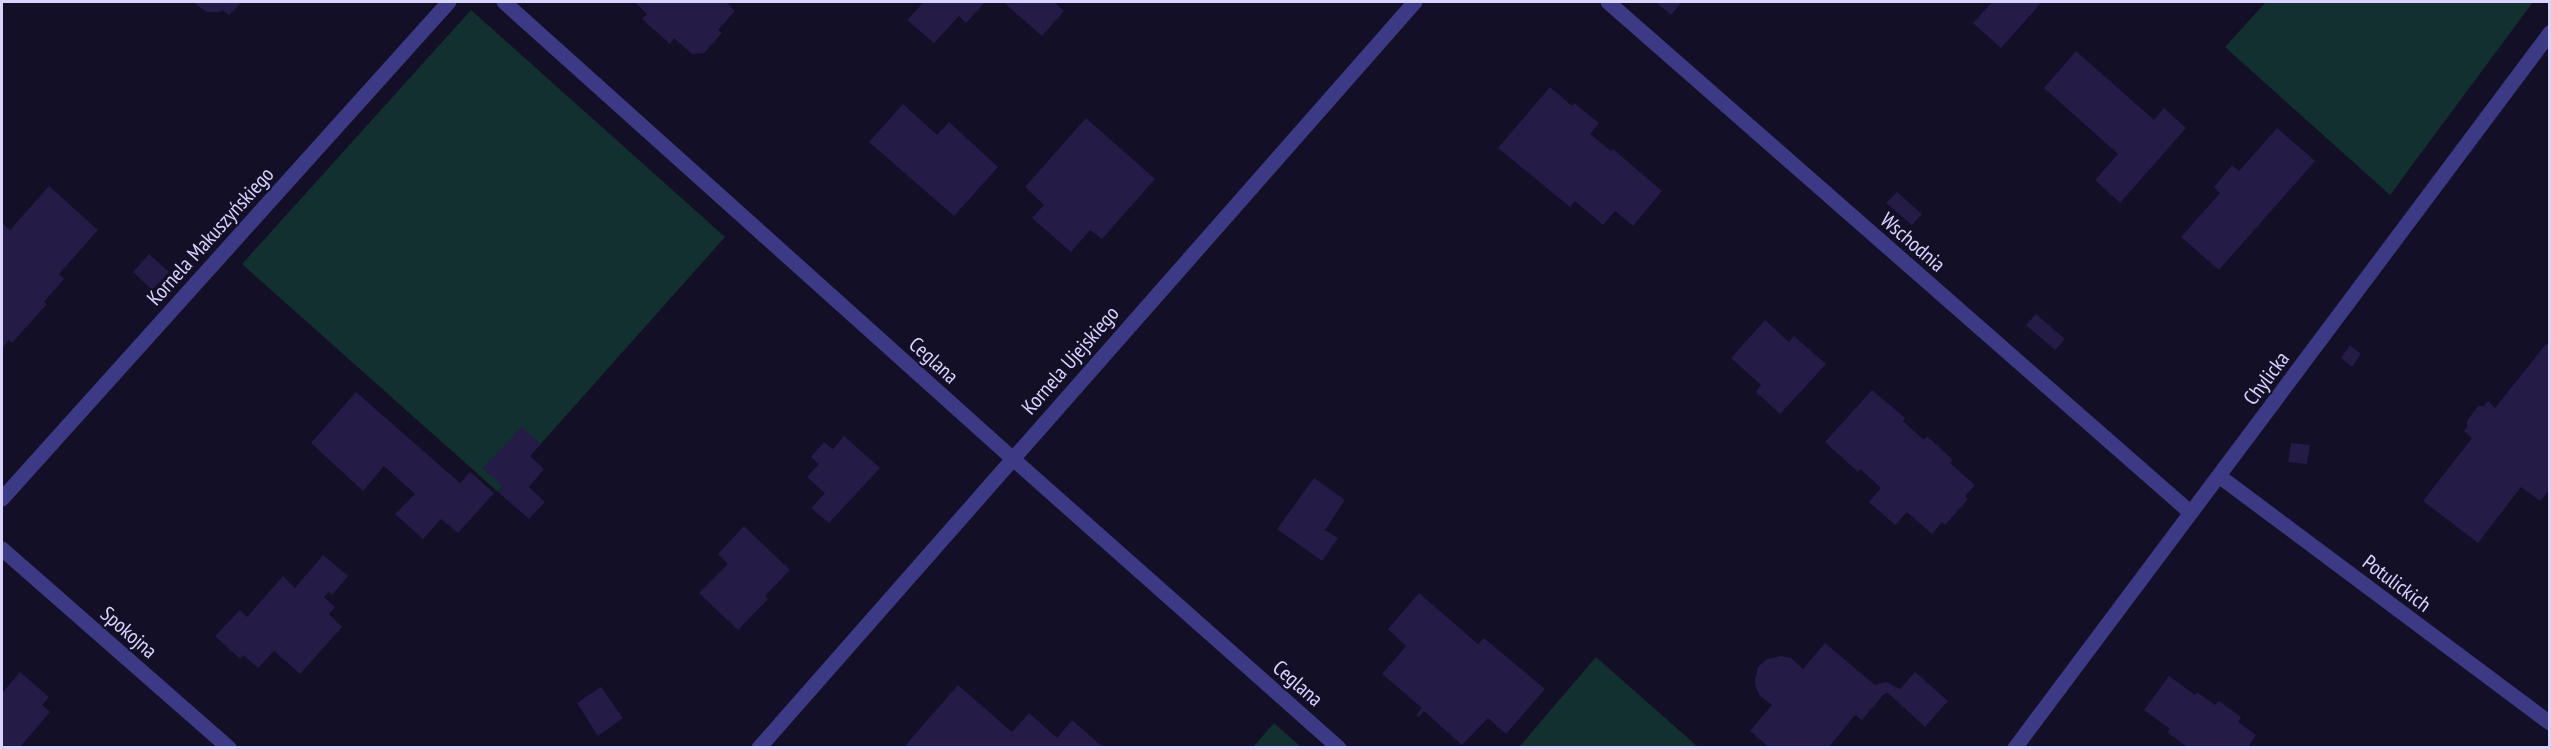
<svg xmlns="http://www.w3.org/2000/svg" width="2551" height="749" font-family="'PT Sans Narrow',sans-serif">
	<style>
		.green { fill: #12302f }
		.building { fill: #241b47 }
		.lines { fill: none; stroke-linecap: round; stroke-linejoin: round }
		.street { stroke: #3d3a85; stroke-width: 15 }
		.labels { text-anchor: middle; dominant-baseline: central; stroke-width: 4.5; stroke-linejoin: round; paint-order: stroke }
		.street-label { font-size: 21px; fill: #d9d4ff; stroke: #130f26 }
	</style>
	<rect width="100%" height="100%" fill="#130f26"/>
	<path class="green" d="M2266,2H2533L2390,195L2225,47Z
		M471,10L725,237L498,492L242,264Z
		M1596,657L1698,747H1519Z
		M1274,723L1301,747H1253Z"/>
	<path class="building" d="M193,2H242L229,15L222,10L220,12H206Z
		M635,2H726L735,11L718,30L722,33L704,53L692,54L674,38L670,44L642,19L647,14Z
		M924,2H985L966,23L959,16L934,43L907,20Z
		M1003,2H1054L1064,11L1042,36Z
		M1659,2H1682L1671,15L1657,3Z
		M1992,2H2042L2001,48L1973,23Z
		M2076,51L2154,120L2164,108L2186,128L2120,203L2095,180L2118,154L2044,88Z
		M1550,87L1572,106L1574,103L1599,123L1590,134L1611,151L1613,149L1662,191L1633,226L1615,211L1603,225L1575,201L1570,207L1498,148Z
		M903,104L937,135L949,122L998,167L954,216L869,142Z
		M1086,118L1155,179L1102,239L1090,230L1071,252L1032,218L1044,205L1025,187Z
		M2277,128L2315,161L2219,270L2181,237L2220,193L2214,187L2232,165L2239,171Z
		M49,186L98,230L59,274L64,279L44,302L47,304L12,343L9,340L2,349V223L10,230Z
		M1897,192L1922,214L1912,225L1886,203Z
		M149,254L169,272L152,290L133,272Z
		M2036,314L2065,339L2055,350L2026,325Z
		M1765,320L1789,342L1794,336L1826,364L1780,414L1756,392L1761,385L1731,358Z
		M2546,344L2550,346V489L2540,501L2521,487L2478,543L2423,501L2472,438L2464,431L2467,427V421L2478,406H2484L2488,401L2495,408Z
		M2350,345L2361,354L2352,367L2341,358Z
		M1872,390L1905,418L1903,421L1924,440L1927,436L1953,460L1950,463L1975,485L1965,496L1968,499L1945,525L1942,522L1932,534L1907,512L1895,525L1869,502L1881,488L1860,469L1858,472L1825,442Z
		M356,392L460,483L470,472L494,493L458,533L441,519L423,539L395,514L415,494L384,466L363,491L311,443Z
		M522,427L541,444L530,456L544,469L529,487L545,502L529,519L498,492L503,487L483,468Z
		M844,436L880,468L829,523L811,508L825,493L807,477L819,464L811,457L824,442L833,449Z
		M2291,443L2310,445L2307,464L2288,462Z
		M1314,478L1345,500L1325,530L1338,538L1322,561L1277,529Z
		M744,526L790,570L765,596L768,599L738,630L699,593L728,564L718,554Z
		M323,555L348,576L332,595L329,592L324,597L335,607L329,614L342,627L300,674L274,651L258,668L243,655L240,659L215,636L240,610L247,617L283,576L295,588Z
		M1419,593L1478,644L1484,638L1545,689L1506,734L1488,718L1462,745L1424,711L1419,717L1416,715L1422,708L1382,674L1406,646L1388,629Z
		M1825,643L1875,685L1886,682L1900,689L1915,672L1948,701L1925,727L1888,693L1884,694L1862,720L1855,715L1828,748H1770L1750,731L1772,705L1760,696L1756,688L1755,680L1758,667L1767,659L1781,656L1791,658L1803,669Z
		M20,672L49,697L42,705L50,712L19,748H2V693Z
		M2169,676L2195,695L2197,692L2215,705L2219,701L2241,717L2238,722L2256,735L2247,748H2184L2186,746L2167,732L2170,729L2144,710Z
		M958,685L1012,732L1029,713L1057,738L1072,720L1104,748H903Z
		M601,687L623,718L598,736L577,703Z"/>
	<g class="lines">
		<path class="street" d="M504,2L1012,458L1339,748
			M1608,2L2191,513
			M2219,476L2550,723
			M2,499L449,2
			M2,549L229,748
			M759,748L1415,2
			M2015,748L2550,33"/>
	</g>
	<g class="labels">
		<g class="street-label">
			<text transform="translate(210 236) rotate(-48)">Kornela Makuszyńskiego</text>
			<text transform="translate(1913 242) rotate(41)">Wschodnia</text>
			<text transform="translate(934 360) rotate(42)">Ceglana</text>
			<text transform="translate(1070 360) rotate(-49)">Kornela Ujejskiego</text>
			<text transform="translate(2266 378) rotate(-53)">Chylicka</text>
			<text transform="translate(2397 583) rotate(37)">Potulickich</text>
			<text transform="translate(129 632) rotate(41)">Spokojna</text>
			<text transform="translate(1298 683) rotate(41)">Ceglana</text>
		</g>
	</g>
	<rect width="2551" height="749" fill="none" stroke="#d9d4ff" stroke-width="6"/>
</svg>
